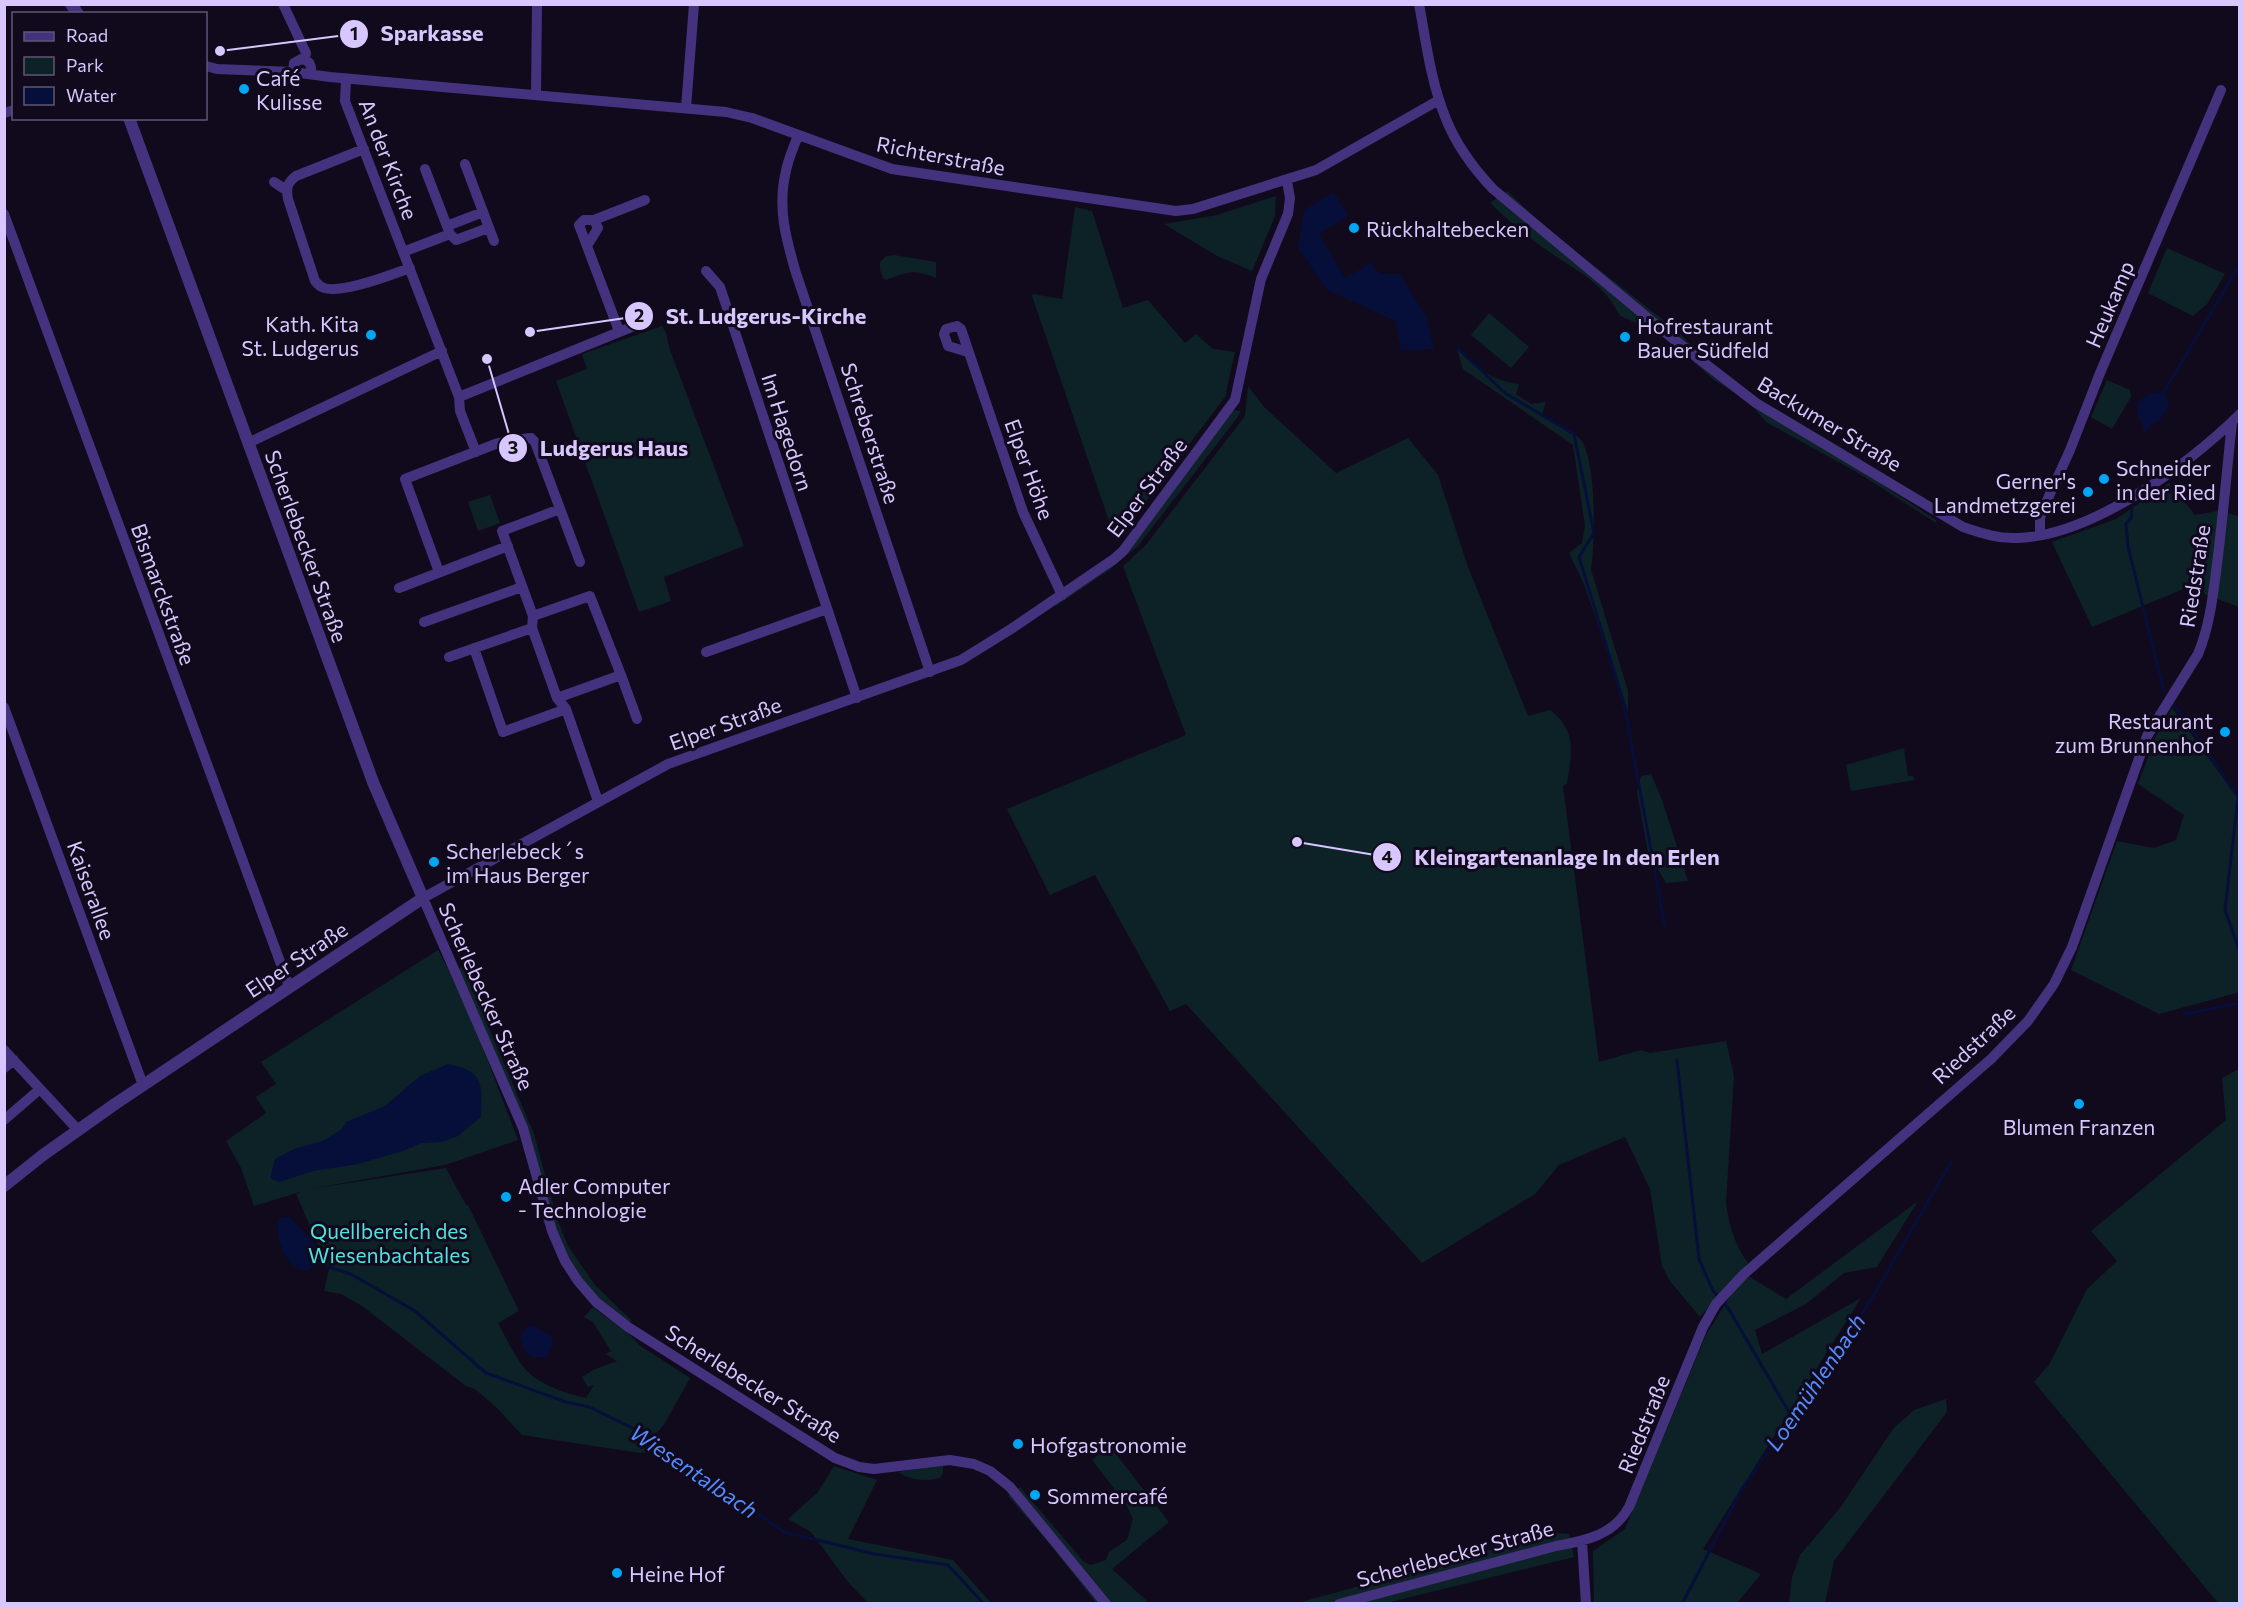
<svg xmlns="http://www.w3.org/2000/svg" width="2244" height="1608" font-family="Commissioner,sans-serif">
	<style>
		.green { fill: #0d2227 }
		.water { fill: #060e3a }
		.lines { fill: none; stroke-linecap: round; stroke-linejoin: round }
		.stream { stroke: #060e3a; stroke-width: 3 }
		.minor { stroke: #45327e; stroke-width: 10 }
		.tertiary { stroke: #45327e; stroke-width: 12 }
		.poi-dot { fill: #00a6f1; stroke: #110a1d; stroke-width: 2 }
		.labels { text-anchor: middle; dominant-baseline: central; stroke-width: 6; stroke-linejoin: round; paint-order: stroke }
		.poi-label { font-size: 21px; fill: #d8c6ff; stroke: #110a1d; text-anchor: start }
		.street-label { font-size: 21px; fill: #d8c6ff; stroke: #110a1d }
		.park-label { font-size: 21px; fill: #4de4de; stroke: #110a1d }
		.water-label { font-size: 22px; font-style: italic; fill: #548cff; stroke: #110a1d }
		.leader { fill: none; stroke: #d8c6ff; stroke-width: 2 }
		.callout-dot { fill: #d8c6ff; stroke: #110a1d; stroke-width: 2 }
		.mark-label { font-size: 18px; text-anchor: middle; font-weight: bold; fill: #111 }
		.callout-label { font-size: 22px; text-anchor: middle; font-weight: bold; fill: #d8c6ff; stroke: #110a1d; stroke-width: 6; stroke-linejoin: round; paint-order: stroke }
	</style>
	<rect width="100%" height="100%" fill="#110a1d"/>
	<path class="green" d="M1507,191L1545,227L1677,331L1704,357L1755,397L1861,459L1865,473L1936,520V523L1860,474L1766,422L1749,402L1714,380L1672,343L1649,328L1620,316C1601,280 1579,273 1548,251C1527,237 1509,221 1490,203Z
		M1276,196L1275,216L1252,271L1217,256L1164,224L1217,215Z
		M1075,207L1092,211L1123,308L1148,300L1185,343L1196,334L1213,349L1235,352L1225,397L1116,541L1032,296L1033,294L1062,299Z
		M2167,248L2225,274L2207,304L2193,316L2148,293Z
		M894,255L936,262V278C914,269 908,271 886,280L883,278L880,270V262L886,256Z
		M1489,313L1529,347L1511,368L1471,335Z
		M662,326L666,333L670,350L744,546L664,577L671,601L639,612L556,381L587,369L582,354Z
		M1457,349C1473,367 1496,382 1519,384L1516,394L1531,404L1546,402L1542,415C1551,421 1575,432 1581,440C1597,463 1595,542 1591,570L1628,691V711L1584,584L1569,553L1582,543L1585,526L1573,445L1463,369Z
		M2107,380L2130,390L2131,397L2112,429L2091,417Z
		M1248,386L1265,408L1336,473L1408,438L1438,475L1468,567L1528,716L1550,710C1577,730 1572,753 1567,783L1563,786L1599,1062L1641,1050L1650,1053L1726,1041L1734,1076L1726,1203C1729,1225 1735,1246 1748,1263L1700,1317L1670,1281L1662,1266L1650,1189L1625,1137L1559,1165L1535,1194L1422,1263L1186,1004L1170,1011L1095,875L1050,895L1007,809L1186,735L1123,566L1145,546L1245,416Z
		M1234,410L1241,411L1237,418L1138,546L1108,571L1056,606V603L1106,571Z
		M2169,483L2195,515L2217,511L2239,516V607L2204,594L2205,580L2092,627L2052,542L2116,519Z
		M490,495L500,523L478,531L468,502Z
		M2172,708L2234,793L2239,797L2240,992L2159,1014L2071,970L2117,841L2154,848L2176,840L2184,815L2138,784L2156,736Z
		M1904,748L1908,776H1913L1915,780L1851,791L1846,765Z
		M1651,774L1662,800L1688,881L1666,883L1648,852L1637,792L1641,776Z
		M438,950C471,1010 493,1076 518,1140L445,1165L309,1189L446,1168L466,1205H468L519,1311L498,1323C507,1339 516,1361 530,1374C542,1385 570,1395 586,1398L594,1385L588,1387L582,1377L593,1370L617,1361L606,1354L611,1351L593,1322L584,1317L593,1307C603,1316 635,1336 639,1345L690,1378L665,1423L656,1434L661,1451L640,1453L522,1435L497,1408L475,1389L466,1386L362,1306L341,1294L324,1291L329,1269L296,1194L303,1191L254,1206L241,1168L226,1141L266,1113L256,1097L276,1084L261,1062Z
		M463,967L534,1134L557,1219L568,1246L595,1285L632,1321L628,1322C599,1302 585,1283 565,1254L458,969Z
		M2239,1069L2240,1603L2219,1604L2034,1382L2049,1365L2087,1289L2117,1261L2091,1231L2226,1120L2222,1078Z
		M1918,1201L1877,1267L1844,1273L1806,1304L1755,1330L1762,1354L1861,1298L1703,1549L1761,1574L1737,1603H1594L1593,1551L1625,1529L1706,1335L1729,1298L1748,1276L1786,1299Z
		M1946,1399L1947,1412L1834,1561L1825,1603H1789L1792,1577L1800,1555L1840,1508L1893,1429L1914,1410Z
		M1108,1447L1111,1448L1169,1522L1112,1569L1149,1603H1096L1048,1542L1008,1496L1020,1487L1084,1562L1091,1565L1106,1560L1109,1552L1127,1540L1133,1519L1126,1504L1092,1460Z
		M943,1465V1473L940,1478C925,1482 911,1480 898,1472Z
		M834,1466L877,1480L848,1539L953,1560L991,1603H868L848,1582L811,1532L788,1519L818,1492Z
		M1552,1533L1569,1534L1574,1557L1386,1603L1294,1604Z"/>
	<path class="water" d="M1334,192L1348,216L1319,234L1345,278L1373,262L1374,269L1383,274H1400L1426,316L1434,349L1401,350L1395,321L1327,290L1298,248L1304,210Z
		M2161,392L2166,396L2169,406L2159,421L2148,427L2147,433L2143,432C2145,423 2139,421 2137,413C2135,399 2149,392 2161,392Z
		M448,1064C485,1071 482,1085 481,1117L458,1136L442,1142L422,1143L403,1151L358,1164L313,1171L279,1182L270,1178L275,1159L294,1149L323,1141L342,1129L346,1122L385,1106L420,1076Z
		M289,1216L315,1244L319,1254C306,1298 268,1244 280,1218Z
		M528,1326L536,1327L552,1337L553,1343L547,1357H534L526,1353L520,1338Z"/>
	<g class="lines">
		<path class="stream" d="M1459,349L1505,393L1574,434L1594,533L1579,557L1624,704L1665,926
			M2161,397L2240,264
			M2132,510L2131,518L2126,524L2128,547L2164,691
			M2174,704L2238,797L2225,910L2240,953
			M2184,1014L2240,1003
			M1677,1060L1699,1259L1713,1291L1728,1308L1793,1419
			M316,1263L351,1274L415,1311L486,1373L566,1402L589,1407L645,1434L784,1532L875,1554L948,1565L984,1604
			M1682,1604L1743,1487L1830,1364L1875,1293L1951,1162"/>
		<path class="minor" d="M283,4L306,53L305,59
			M1419,4C1426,42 1431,83 1446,119C1456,144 1474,169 1493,189L1672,338L1756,403L1963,527C1981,533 1998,539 2017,538C2092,536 2188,465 2240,414
			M206,66L217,69L293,72L330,77L726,112L752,118L892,169L1176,211L1193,209L1316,170L1439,100
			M293,72L294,63L301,59C310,60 312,66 311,74
			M346,79L345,101L459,397L460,411L476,452
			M536,95L537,4
			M686,108L694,4
			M4,113L14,110
			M798,135C794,147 788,159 786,171C777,207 786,239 796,273L930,672
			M364,149L296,176C287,183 286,188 288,199L315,281C317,283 319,286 322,287C338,296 393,274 410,268
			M465,164L494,241
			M425,169L450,234
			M274,182L286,190
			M4,214L289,986
			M447,226L483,212
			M587,246L598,228L594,220
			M403,252L450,234L456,240L488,228
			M706,271L720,287L857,698
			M619,331L579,225L584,220H594L645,200
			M968,352L948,346L944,334L946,329L957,326L961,329L1023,512L1062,595
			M459,397L634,326
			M248,443L442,351
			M560,509L502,531L533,616L532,628L557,698L566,709L598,801
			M2040,534V518L2044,507L2070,450L2100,373L2221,90
			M439,572L405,479L498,443C509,443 520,438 531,438L535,442L580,562
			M399,588L508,546
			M533,616L590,596L621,675L557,698
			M424,622L522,587
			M474,648L503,732L566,709
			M706,652L827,609
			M449,657L532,628
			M621,675L637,719
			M4,707L143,1085
			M4,1050L78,1130
			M4,1068L14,1060
			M4,1120L40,1089
			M1582,1541L1586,1604
			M1106,1604L1010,1487L990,1471L974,1464L950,1460L874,1469L859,1467L835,1458L628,1327L596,1302L578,1281L565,1261L552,1231L523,1128L423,898L668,764L961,660L1011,629L1114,559L1123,551L1235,400L1261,279L1288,214L1290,198L1287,181
			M1339,1604L1556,1546C1585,1541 1614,1535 1629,1507L1703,1327L1716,1304L1744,1274L1991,1059L2028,1021L2054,984L2072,947L2147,736L2198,654C2210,625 2213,595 2217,564C2223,517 2227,469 2232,422"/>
		<path class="tertiary" d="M71,4L78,14
			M4,1186L43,1155L115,1104L423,898L373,782L129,118"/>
	</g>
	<g class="poi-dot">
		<circle cx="244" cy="89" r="6"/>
		<circle cx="1354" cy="228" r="6"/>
		<circle cx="371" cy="335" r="6"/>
		<circle cx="1625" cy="337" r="6"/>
		<circle cx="2104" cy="479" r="6"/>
		<circle cx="2088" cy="492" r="6"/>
		<circle cx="2225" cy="732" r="6"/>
		<circle cx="434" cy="862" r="6"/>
		<circle cx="2079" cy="1104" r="6"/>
		<circle cx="506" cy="1197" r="6"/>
		<circle cx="1018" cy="1444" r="6"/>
		<circle cx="1035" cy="1495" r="6"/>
		<circle cx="617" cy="1573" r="6"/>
	</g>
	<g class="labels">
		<g class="poi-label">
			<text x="256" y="77">Café<tspan x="256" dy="24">Kulisse</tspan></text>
			<text x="1366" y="228">Rückhaltebecken</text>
			<text x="359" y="323" text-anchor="end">Kath. Kita<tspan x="359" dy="24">St. Ludgerus</tspan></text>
			<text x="1637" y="325">Hofrestaurant<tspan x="1637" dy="24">Bauer Südfeld</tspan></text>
			<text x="2116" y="467">Schneider<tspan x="2116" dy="24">in der Ried</tspan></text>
			<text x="2076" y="480" text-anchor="end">Gerner's<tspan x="2076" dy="24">Landmetzgerei</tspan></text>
			<text x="2213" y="720" text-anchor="end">Restaurant<tspan x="2213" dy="24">zum Brunnenhof</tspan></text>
			<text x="446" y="850">Scherlebeck´s<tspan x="446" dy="24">im Haus Berger</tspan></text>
			<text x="2079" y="1126" text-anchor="middle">Blumen Franzen</text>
			<text x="518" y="1185">Adler Computer<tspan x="518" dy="24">- Technologie</tspan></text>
			<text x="1030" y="1444">Hofgastronomie</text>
			<text x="1047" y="1495">Sommercafé</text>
			<text x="629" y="1573">Heine Hof</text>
		</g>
		<g class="street-label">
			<text transform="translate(941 155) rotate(11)">Richterstraße</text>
			<text transform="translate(389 159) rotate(69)">An der Kirche</text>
			<text transform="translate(2109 304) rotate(-67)">Heukamp</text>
			<text transform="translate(1830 423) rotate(31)">Backumer Straße</text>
			<text transform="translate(788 432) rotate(72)">Im Hagedorn</text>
			<text transform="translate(871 433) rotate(72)">Schreberstraße</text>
			<text transform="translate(1030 469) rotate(70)">Elper Höhe</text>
			<text transform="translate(1146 487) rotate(-53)">Elper Straße</text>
			<text transform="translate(307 546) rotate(70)">Scherlebecker Straße</text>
			<text transform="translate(2194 576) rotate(-81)">Riedstraße</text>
			<text transform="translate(164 594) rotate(70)">Bismarckstraße</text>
			<text transform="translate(725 723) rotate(-20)">Elper Straße</text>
			<text transform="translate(92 890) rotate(70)">Kaiserallee</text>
			<text transform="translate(296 959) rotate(-34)">Elper Straße</text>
			<text transform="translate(487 996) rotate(66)">Scherlebecker Straße</text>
			<text transform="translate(1973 1044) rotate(-43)">Riedstraße</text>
			<text transform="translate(754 1383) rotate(32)">Scherlebecker Straße</text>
			<text transform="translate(1643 1424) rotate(-68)">Riedstraße</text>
			<text transform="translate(1455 1553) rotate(-15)">Scherlebecker Straße</text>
		</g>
		<g class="park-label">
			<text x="389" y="1230">Quellbereich des<tspan x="389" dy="24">Wiesenbachtales</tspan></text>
		</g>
		<g class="water-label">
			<text transform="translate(1815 1382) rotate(-56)">Loemühlenbach</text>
			<text transform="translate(694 1471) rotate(34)">Wiesentalbach</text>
		</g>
	</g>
	<path class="leader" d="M220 51L354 34M530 332L639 316M487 359L513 448M1297 842L1387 857"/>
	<g class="callout-dot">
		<circle cx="220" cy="51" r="6"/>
		<circle cx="530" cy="332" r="6"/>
		<circle cx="487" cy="359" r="6"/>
		<circle cx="1297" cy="842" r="6"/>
		<circle cx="354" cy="34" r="15"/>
		<circle cx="639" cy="316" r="15"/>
		<circle cx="513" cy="448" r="15"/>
		<circle cx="1387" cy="857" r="15"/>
	</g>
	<g class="mark-label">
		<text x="354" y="40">1</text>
		<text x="639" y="322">2</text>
		<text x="513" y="454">3</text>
		<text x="1387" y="863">4</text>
	</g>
	<g class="callout-label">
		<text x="432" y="41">Sparkasse</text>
		<text x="766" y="324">St. Ludgerus-Kirche</text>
		<text x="614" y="456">Ludgerus Haus</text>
		<text x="1567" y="865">Kleingartenanlage In den Erlen</text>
	</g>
	<rect width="2244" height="1608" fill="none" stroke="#d8c6ff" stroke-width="12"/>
	<rect x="12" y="12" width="195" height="108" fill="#110a1d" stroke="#615577" stroke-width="1.5"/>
	<rect x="24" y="32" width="30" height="9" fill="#45327e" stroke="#615577" stroke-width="1.5"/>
	<text x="66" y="42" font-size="18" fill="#d8c6ff">Road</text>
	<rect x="24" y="57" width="30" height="18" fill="#0d2227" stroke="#615577" stroke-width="1.5"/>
	<text x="66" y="72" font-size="18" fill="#d8c6ff">Park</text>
	<rect x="24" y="87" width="30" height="18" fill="#060e3a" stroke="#615577" stroke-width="1.5"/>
	<text x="66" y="102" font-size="18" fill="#d8c6ff">Water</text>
</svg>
